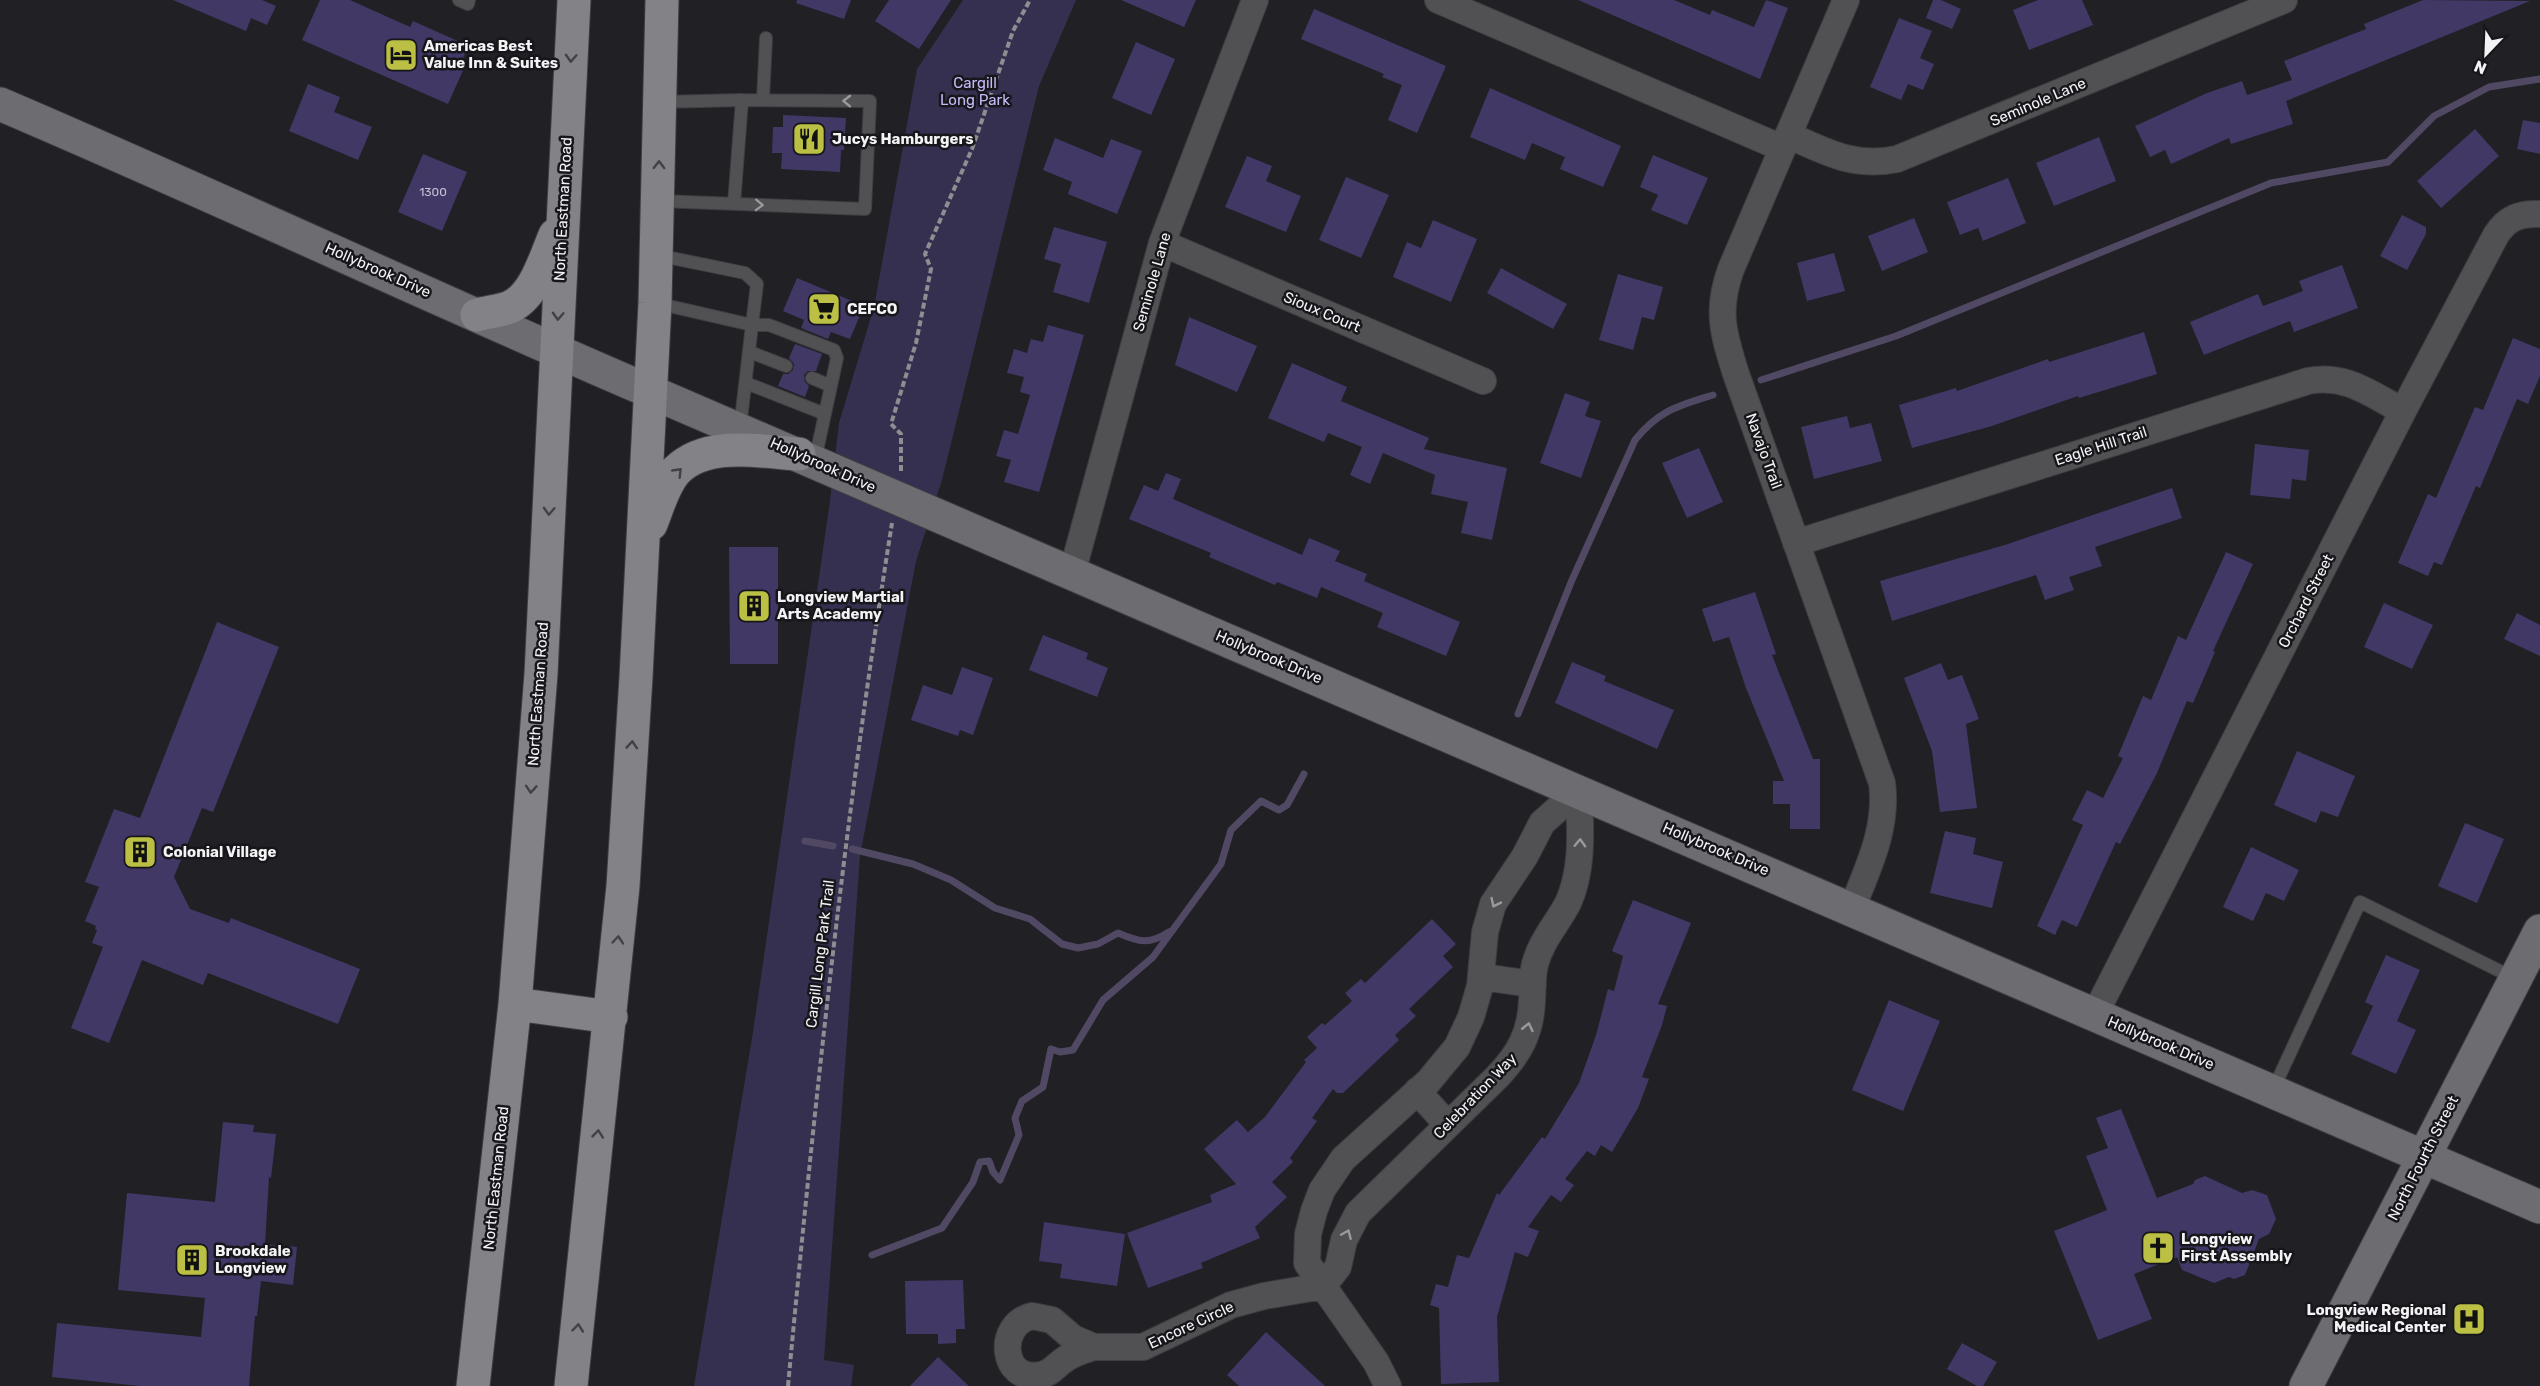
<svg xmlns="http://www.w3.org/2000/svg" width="2540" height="1386" font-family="Rubik,sans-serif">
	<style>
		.green { fill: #363050 }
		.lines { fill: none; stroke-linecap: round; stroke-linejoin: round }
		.stream { stroke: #514964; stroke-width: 7 }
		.building { fill: #413866 }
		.lane-casing { stroke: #3e3e42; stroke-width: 14 }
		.street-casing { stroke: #3e3e42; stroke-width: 28 }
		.secondary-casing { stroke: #3e3e42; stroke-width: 35 }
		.primary-casing { stroke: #3e3e42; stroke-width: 35 }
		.path { stroke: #8e8e92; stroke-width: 4; stroke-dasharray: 6 3; stroke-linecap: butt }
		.lane { stroke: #515154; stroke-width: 12 }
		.street { stroke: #515154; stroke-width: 26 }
		.secondary { stroke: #6d6d71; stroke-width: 33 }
		.primary { stroke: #828287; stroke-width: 33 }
		.oneway { stroke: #424146 }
		.oneway2 { stroke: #9a9a9d }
		.labels { text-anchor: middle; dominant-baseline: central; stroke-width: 5; stroke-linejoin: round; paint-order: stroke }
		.number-label { font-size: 12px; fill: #c6c4d2 }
		.poi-label { font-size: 15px; font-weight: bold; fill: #f3f3f6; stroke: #17161b; text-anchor: start }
		.park-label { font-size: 15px; fill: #c4baf8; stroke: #17161b }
		.street-label { font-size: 15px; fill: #f3f3f6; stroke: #17161b }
	</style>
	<rect width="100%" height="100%" fill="#202025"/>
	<path class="green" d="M963,0H1076L1039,86L942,480L916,561L860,856L824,1360L854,1365L851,1386H694L753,1032L829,508L839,423L874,307L917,69Z"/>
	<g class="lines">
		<path class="stream" d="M1761,380L1896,336L2271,183L2388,162L2434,116L2489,87L2540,79
			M1518,714L1572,580L1635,440C1659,410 1678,406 1713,395
			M805,841L833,846
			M852,849L913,864L951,880L995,908L1030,919L1062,944L1078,948L1098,944L1118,933C1139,942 1149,945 1169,932
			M872,1255L942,1228L973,1182L980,1162L989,1161L993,1172L1000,1180L1019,1135L1015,1118L1022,1101L1043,1087L1051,1049L1060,1052L1073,1050L1103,1000L1153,957L1221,864L1231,830L1261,801L1279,810L1287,805L1304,774"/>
	</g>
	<path class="building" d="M173,0H262L276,6L267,25L251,18L246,31Z
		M320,0H350L410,27L413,21L469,46L460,64L465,66L448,104L302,40Z
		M797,0H851L844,19L796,3Z
		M889,0H951L919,49L875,21Z
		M1121,0H1196L1184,27Z
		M1578,0H1674L1710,15L1712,10L1754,27L1766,0L1788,8L1760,79Z
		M1933,0H1941L1961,9L1952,29L1926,18Z
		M2038,0H2082L2093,25L2029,50L2013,10Z
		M2423,0L2530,1L2286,101L2293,124L2231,144L2229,138L2171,164L2165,150L2150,157L2135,126L2207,93L2242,81L2247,95L2292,80L2284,61L2366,29L2364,24Z
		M1314,9L1446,66L1417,133L1388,120L1402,85L1382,77L1384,74L1301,39Z
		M1899,18L1932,31L1920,58L1934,64L1923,90L1908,84L1901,100L1870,87Z
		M1136,42L1175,59L1151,115L1112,98Z
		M308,84L340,97L334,112L372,127L358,160L289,131Z
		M1490,88L1621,146L1603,187L1560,169L1565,157L1532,143L1525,160L1470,137Z
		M783,115L846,118L844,150H841L840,172L781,169L782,153H772L773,127H783Z
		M2523,120L2540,123V154L2517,149Z
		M2475,129L2499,156L2441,208L2417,181Z
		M2099,137L2116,181L2054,206L2036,163Z
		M1055,138L1103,158L1111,139L1142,151L1117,214L1068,194L1072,182L1043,170Z
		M423,154L467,172L442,231L398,212Z
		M1653,155L1708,178L1687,225L1651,210L1658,195L1640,187Z
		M1247,156L1272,166L1266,181L1301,196L1286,232L1225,207Z
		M1346,177L1389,195L1361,258L1319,240Z
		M2008,178L2026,223L1983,241L1978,228L1960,235L1947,202Z
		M2402,215L2426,227V234L2407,270L2380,256Z
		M1914,218L1928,252L1882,271L1868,236Z
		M1433,220L1477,239L1451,302L1393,277L1407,242L1421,248Z
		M1054,227L1107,242L1089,303L1053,292L1061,264L1044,259Z
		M1834,253L1845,291L1807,301L1797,263Z
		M2342,265L2358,308L2294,332L2290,321L2204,355L2190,322L2258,294L2263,306L2303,291L2299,281Z
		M1501,268L1567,304L1553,329L1487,293Z
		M1618,274L1663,287L1654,320L1642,317L1633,350L1599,340Z
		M797,278L864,306L850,339L831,332L828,339L801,328L804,320L783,311Z
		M1189,317L1257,346L1237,392L1175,365Z
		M1048,325L1084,335L1039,492L1004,482L1011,460L996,456L1004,430L1018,434L1030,395L1020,392L1024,377L1007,373L1014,349L1027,353L1031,339L1043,342Z
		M2144,332L2157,374L2079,398L2078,396L1992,426L1912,448L1899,405L1956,388L1957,391L2048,359L2049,362Z
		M2513,338L2540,349V376L2528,404L2517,399L2480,488L2476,486L2442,565L2434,562L2428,576L2398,563L2428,494L2436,498L2475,407L2483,410Z
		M795,344L822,354L816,371H808L804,375L805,382L809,386L805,397L778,386L783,374H788L793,370L794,364L789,358Z
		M1292,363L1347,387L1341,401L1429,438L1424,449L1507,468L1492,540L1461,533L1468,502L1431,494L1435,475L1383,453L1370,484L1350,475L1362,447L1328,433L1324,442L1268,418Z
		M1565,393L1590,402L1585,416L1601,421L1581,478L1540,463Z
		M1847,416L1850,428L1871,423L1882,461L1814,479L1801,427Z
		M2255,444L2309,450L2306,481L2292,479L2290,499L2250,495Z
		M1699,448L1723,502L1687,518L1662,463Z
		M1166,473L1181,479L1173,499L1302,555L1309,538L1340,551L1335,561L1367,574L1364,581L1460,622L1446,656L1377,627L1383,613L1321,587L1317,598L1277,582L1275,585L1209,557L1211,553L1129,519L1144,485L1158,491Z
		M2172,488L2182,518L2095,547L2102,566L2069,577L2074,590L2045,600L2036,575L1892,621L1880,581L2008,544Z
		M729,547H778V664H730Z
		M2226,552L2253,564L2213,651L2215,652L2193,703L2187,701L2157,773L2120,844L2116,842L2077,927L2062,920L2055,935L2037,926L2083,825L2072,820L2087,790L2103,798L2123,758L2118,756L2143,696L2151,700L2178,636L2186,640Z
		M1755,592L1776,654L1772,655L1813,759H1820V829H1790V804H1773V781H1784L1746,688L1729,637L1713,642L1702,609Z
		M2384,603L2433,625L2412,669L2364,647Z
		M2517,613L2540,625V656L2504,639Z
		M217,622L279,647L213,812L202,808L174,877L190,909L229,923L231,918L360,969L338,1024L208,973L203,985L142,960L109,1043L71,1028L103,947L92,943L97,930L95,929L96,926L85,921L99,887L85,882L114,809L140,818Z
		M1043,635L1088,653L1086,659L1108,668L1097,697L1029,670Z
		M1572,662L1606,676L1604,681L1674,710L1657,749L1555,703Z
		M1941,663L1948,680L1962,675L1979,719L1966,724L1977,808L1940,812L1932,751L1904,678Z
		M962,667L993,678L973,735L960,730L958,736L911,720L923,685L952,695Z
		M2297,751L2355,776L2338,817L2321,811L2316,823L2274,805Z
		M2465,823L2504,839L2477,903L2438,886Z
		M1945,831L1976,838L1973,854L2003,862L1992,908L1930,893Z
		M2251,847L2299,870L2284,901L2266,893L2253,921L2223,907Z
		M1633,900L1691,923L1658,1004L1667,1006L1662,1025L1642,1077L1649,1079L1638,1108L1612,1152L1601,1145L1595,1156L1587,1151L1565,1179L1574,1185L1561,1202L1551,1195L1528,1227L1539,1231L1528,1257L1515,1252L1497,1317L1499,1382L1441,1384L1439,1308L1430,1305L1436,1284L1448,1287L1457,1255L1469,1258L1497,1193L1499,1195L1542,1137L1545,1139L1579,1083L1596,1035L1608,989L1614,991L1623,956L1612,951Z
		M1432,919L1456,944L1443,956L1453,967L1409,1009L1416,1016L1395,1035L1399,1040L1343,1093H1337L1333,1089L1312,1118L1317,1121L1290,1158L1293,1162L1272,1182L1287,1197L1255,1227L1260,1238L1201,1263L1203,1268L1148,1288L1127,1233L1212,1202L1210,1195L1236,1184L1204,1149L1237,1120L1248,1132L1265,1117L1306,1062L1304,1060L1317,1048L1307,1037L1322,1023L1325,1025L1352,1001L1345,993L1361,979L1365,983Z
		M2386,955L2420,970L2397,1021L2416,1030L2396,1074L2351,1054L2373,1006L2365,1002Z
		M1889,1000L1940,1021L1903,1111L1852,1090Z
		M2121,1109L2157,1198L2193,1184L2195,1180L2205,1176L2242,1193L2252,1190L2267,1195L2276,1219L2269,1234L2259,1239L2245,1275L2234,1279L2229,1277L2214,1283L2182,1270L2177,1257L2134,1274L2152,1319L2098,1340L2054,1231L2107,1210L2086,1156L2108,1148L2096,1118Z
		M223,1122L254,1125L253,1132L276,1134L271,1178L269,1177L265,1244L297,1247L293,1285L261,1281L257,1316H255L249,1386H140L52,1377L57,1323L201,1337L205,1298L118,1290L127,1193L215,1202Z
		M1044,1222L1125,1234L1117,1286L1060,1278L1062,1264L1039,1261Z
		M963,1280L965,1329H956V1343L938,1344V1334H906L905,1281Z
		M1266,1332L1325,1386H1239L1227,1375Z
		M1962,1343L1997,1362L1983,1386H1977L1947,1369Z
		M938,1357L969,1386H910Z"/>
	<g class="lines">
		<defs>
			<path id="lane" d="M459,0L468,4L469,0
				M763,100L766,38
				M660,201L865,209L870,101L742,100L661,102
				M734,204L742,100
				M656,303L752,325L757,284L745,273L657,255
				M750,352L786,366
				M812,378L831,386
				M746,383L825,414
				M740,428L752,325H769L834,350L837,358L815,460
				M2273,1090L2360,902L2514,978"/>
			<path id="street" d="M1438,0L1782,148
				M1846,0L1731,269C1716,310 1723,333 1736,374L1882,783C1888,828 1868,868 1852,908
				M1788,135C1826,152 1854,168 1897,159L2284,0
				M1162,243L1483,381
				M1796,543L2308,381C2347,374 2370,394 2403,411
				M1072,573L1162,243L1255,0
				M1482,977L1533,984
				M2095,1014L2403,411L2496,235C2507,218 2520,213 2540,214
				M1417,1091L1448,1125
				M1323,1286L1338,1267L1344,1240L1358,1213L1497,1077C1519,1054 1531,1033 1532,1000C1533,988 1532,976 1535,964C1541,941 1557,924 1568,903C1584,868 1580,827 1579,790L1542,823L1525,856L1493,904L1485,932L1480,986L1471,1017L1457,1047L1428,1082L1343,1159L1322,1190L1314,1211L1308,1234L1307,1263L1376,1362L1388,1386
				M1032,1316L1052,1320L1073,1338L1094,1347C1084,1350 1073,1353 1064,1360C1056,1365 1051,1374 1040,1375C1001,1383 996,1324 1032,1316Z
				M1094,1347H1143L1231,1305L1264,1296L1323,1286"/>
			<path id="secondary" d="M0,104C218,197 432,298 649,391C1280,662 1910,935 2540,1207
				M2306,1386L2540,931"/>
			<path id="primary" d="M477,315C487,312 500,311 510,307C535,296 545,258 555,235
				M651,524C658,507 664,483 677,470C708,440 761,452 799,454
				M515,1004L611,1017
				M473,1386L515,1004L541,674L574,0
				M571,1386L623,886L636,677L655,303L662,0"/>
		</defs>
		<use href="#lane" class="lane-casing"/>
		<use href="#street" class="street-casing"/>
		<use href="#secondary" class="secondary-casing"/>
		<use href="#primary" class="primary-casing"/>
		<path class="path" d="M901,471V434L891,424L916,343L931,269L925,254L972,149L1013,31L1030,0
			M788,1386C815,1097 846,810 892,523"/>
		<use href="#lane" class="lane"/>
		<use href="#street" class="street"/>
		<use href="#secondary" class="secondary"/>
		<use href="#primary" class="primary"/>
	</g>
	<defs><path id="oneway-chevron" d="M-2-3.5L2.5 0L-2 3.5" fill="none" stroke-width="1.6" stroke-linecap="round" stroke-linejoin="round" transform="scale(1.5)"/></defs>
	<g class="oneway">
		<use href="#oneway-chevron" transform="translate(571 58) rotate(93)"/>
		<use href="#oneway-chevron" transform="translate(659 165) rotate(-89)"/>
		<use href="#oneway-chevron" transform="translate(558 316) rotate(93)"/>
		<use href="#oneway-chevron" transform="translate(678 472) rotate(-46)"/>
		<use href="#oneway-chevron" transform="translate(549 511) rotate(93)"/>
		<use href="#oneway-chevron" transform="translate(632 745) rotate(-86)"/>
		<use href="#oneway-chevron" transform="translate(531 789) rotate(94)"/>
		<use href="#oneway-chevron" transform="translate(618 940) rotate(-85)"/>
		<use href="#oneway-chevron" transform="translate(598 1134) rotate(-84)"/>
		<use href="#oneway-chevron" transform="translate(578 1328) rotate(-84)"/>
	</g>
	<g class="oneway2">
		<use href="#oneway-chevron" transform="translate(847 101) rotate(-179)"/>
		<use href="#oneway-chevron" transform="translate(759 205) rotate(2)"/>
		<use href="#oneway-chevron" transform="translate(1580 843) rotate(-88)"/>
		<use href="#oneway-chevron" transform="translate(1495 903) rotate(116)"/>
		<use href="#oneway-chevron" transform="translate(1528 1027) rotate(-77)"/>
		<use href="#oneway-chevron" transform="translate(1347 1234) rotate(-67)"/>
	</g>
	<defs>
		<symbol id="hotel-square" viewBox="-11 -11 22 22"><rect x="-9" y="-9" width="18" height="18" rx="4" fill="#bbc044" stroke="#17161b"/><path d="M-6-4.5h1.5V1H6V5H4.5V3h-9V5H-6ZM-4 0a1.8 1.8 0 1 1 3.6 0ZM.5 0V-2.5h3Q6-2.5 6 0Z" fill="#111"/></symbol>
		<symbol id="restaurant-square" viewBox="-11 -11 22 22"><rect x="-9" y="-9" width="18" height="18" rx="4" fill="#bbc044" stroke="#17161b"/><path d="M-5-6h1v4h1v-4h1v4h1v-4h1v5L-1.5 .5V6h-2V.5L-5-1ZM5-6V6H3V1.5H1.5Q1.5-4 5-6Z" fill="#111"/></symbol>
		<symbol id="supermarket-square" viewBox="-11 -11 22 22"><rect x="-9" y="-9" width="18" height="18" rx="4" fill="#bbc044" stroke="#17161b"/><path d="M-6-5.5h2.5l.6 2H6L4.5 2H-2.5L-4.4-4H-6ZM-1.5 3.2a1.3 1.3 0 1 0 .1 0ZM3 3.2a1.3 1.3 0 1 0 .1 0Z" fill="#111"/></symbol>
		<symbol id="building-square" viewBox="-11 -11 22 22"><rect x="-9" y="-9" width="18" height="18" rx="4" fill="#bbc044" stroke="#17161b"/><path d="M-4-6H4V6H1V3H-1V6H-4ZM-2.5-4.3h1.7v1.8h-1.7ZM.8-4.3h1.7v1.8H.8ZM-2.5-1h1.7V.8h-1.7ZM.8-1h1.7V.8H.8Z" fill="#111"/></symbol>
		<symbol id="church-square" viewBox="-11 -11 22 22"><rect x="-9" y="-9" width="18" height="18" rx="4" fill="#bbc044" stroke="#17161b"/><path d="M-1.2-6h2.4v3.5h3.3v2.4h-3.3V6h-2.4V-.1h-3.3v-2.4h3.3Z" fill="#111"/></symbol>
		<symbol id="hospital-square" viewBox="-11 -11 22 22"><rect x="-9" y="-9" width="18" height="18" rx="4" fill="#bbc044" stroke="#17161b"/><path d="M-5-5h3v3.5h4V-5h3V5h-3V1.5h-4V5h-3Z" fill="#111"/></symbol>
	</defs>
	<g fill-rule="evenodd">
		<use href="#hotel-square" x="382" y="36" width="38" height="38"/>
		<use href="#restaurant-square" x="790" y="120" width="38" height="38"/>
		<use href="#supermarket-square" x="805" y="290" width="38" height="38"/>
		<use href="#building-square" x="735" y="587" width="38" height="38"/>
		<use href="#building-square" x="121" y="833" width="38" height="38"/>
		<use href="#church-square" x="2139" y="1229" width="38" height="38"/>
		<use href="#building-square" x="173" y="1241" width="38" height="38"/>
		<use href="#hospital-square" x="2450" y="1300" width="38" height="38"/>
	</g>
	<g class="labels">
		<g class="number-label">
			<text x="433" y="192">1300</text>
		</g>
		<g class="poi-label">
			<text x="424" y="46">Americas Best<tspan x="424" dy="17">Value Inn &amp; Suites</tspan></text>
			<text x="832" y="139">Jucys Hamburgers</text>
			<text x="847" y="309">CEFCO</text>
			<text x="777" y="597">Longview Martial<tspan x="777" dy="17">Arts Academy</tspan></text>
			<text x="163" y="852">Colonial Village</text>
			<text x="2181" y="1239">Longview<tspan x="2181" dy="17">First Assembly</tspan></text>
			<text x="215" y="1251">Brookdale<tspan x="215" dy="17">Longview</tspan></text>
			<text x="2446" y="1310" text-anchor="end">Longview Regional<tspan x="2446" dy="17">Medical Center</tspan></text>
		</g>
		<g class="park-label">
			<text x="975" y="83">Cargill<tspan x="975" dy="17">Long Park</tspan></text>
		</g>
		<g class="street-label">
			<text transform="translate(2038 102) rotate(-23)">Seminole Lane</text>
			<text transform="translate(563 209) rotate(-87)">North Eastman Road</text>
			<text transform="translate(378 270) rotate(24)">Hollybrook Drive</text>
			<text transform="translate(1152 282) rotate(-74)">Seminole Lane</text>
			<text transform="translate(1322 312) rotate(23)">Sioux Court</text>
			<text transform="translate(2101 446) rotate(-18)">Eagle Hill Trail</text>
			<text transform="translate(1764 451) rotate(70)">Navajo Trail</text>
			<text transform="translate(823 465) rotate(24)">Hollybrook Drive</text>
			<text transform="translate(2306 601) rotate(-63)">Orchard Street</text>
			<text transform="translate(1269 657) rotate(23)">Hollybrook Drive</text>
			<text transform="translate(538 694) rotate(-86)">North Eastman Road</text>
			<text transform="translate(1716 849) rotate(23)">Hollybrook Drive</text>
			<text transform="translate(820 954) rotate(-83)">Cargill Long Park Trail</text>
			<text transform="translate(2161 1043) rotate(23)">Hollybrook Drive</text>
			<text transform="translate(1475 1096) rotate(-46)">Celebration Way</text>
			<text transform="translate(2423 1158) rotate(-63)">North Fourth Street</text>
			<text transform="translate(496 1178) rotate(-84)">North Eastman Road</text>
			<text transform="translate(1191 1325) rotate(-25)">Encore Circle</text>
		</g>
	</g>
	<g transform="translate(2486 54) rotate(203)" stroke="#17161b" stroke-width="4.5" paint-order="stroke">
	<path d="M0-4.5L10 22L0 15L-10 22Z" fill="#f3f3f6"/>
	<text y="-9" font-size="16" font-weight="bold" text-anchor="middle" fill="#f3f3f6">N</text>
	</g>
</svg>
